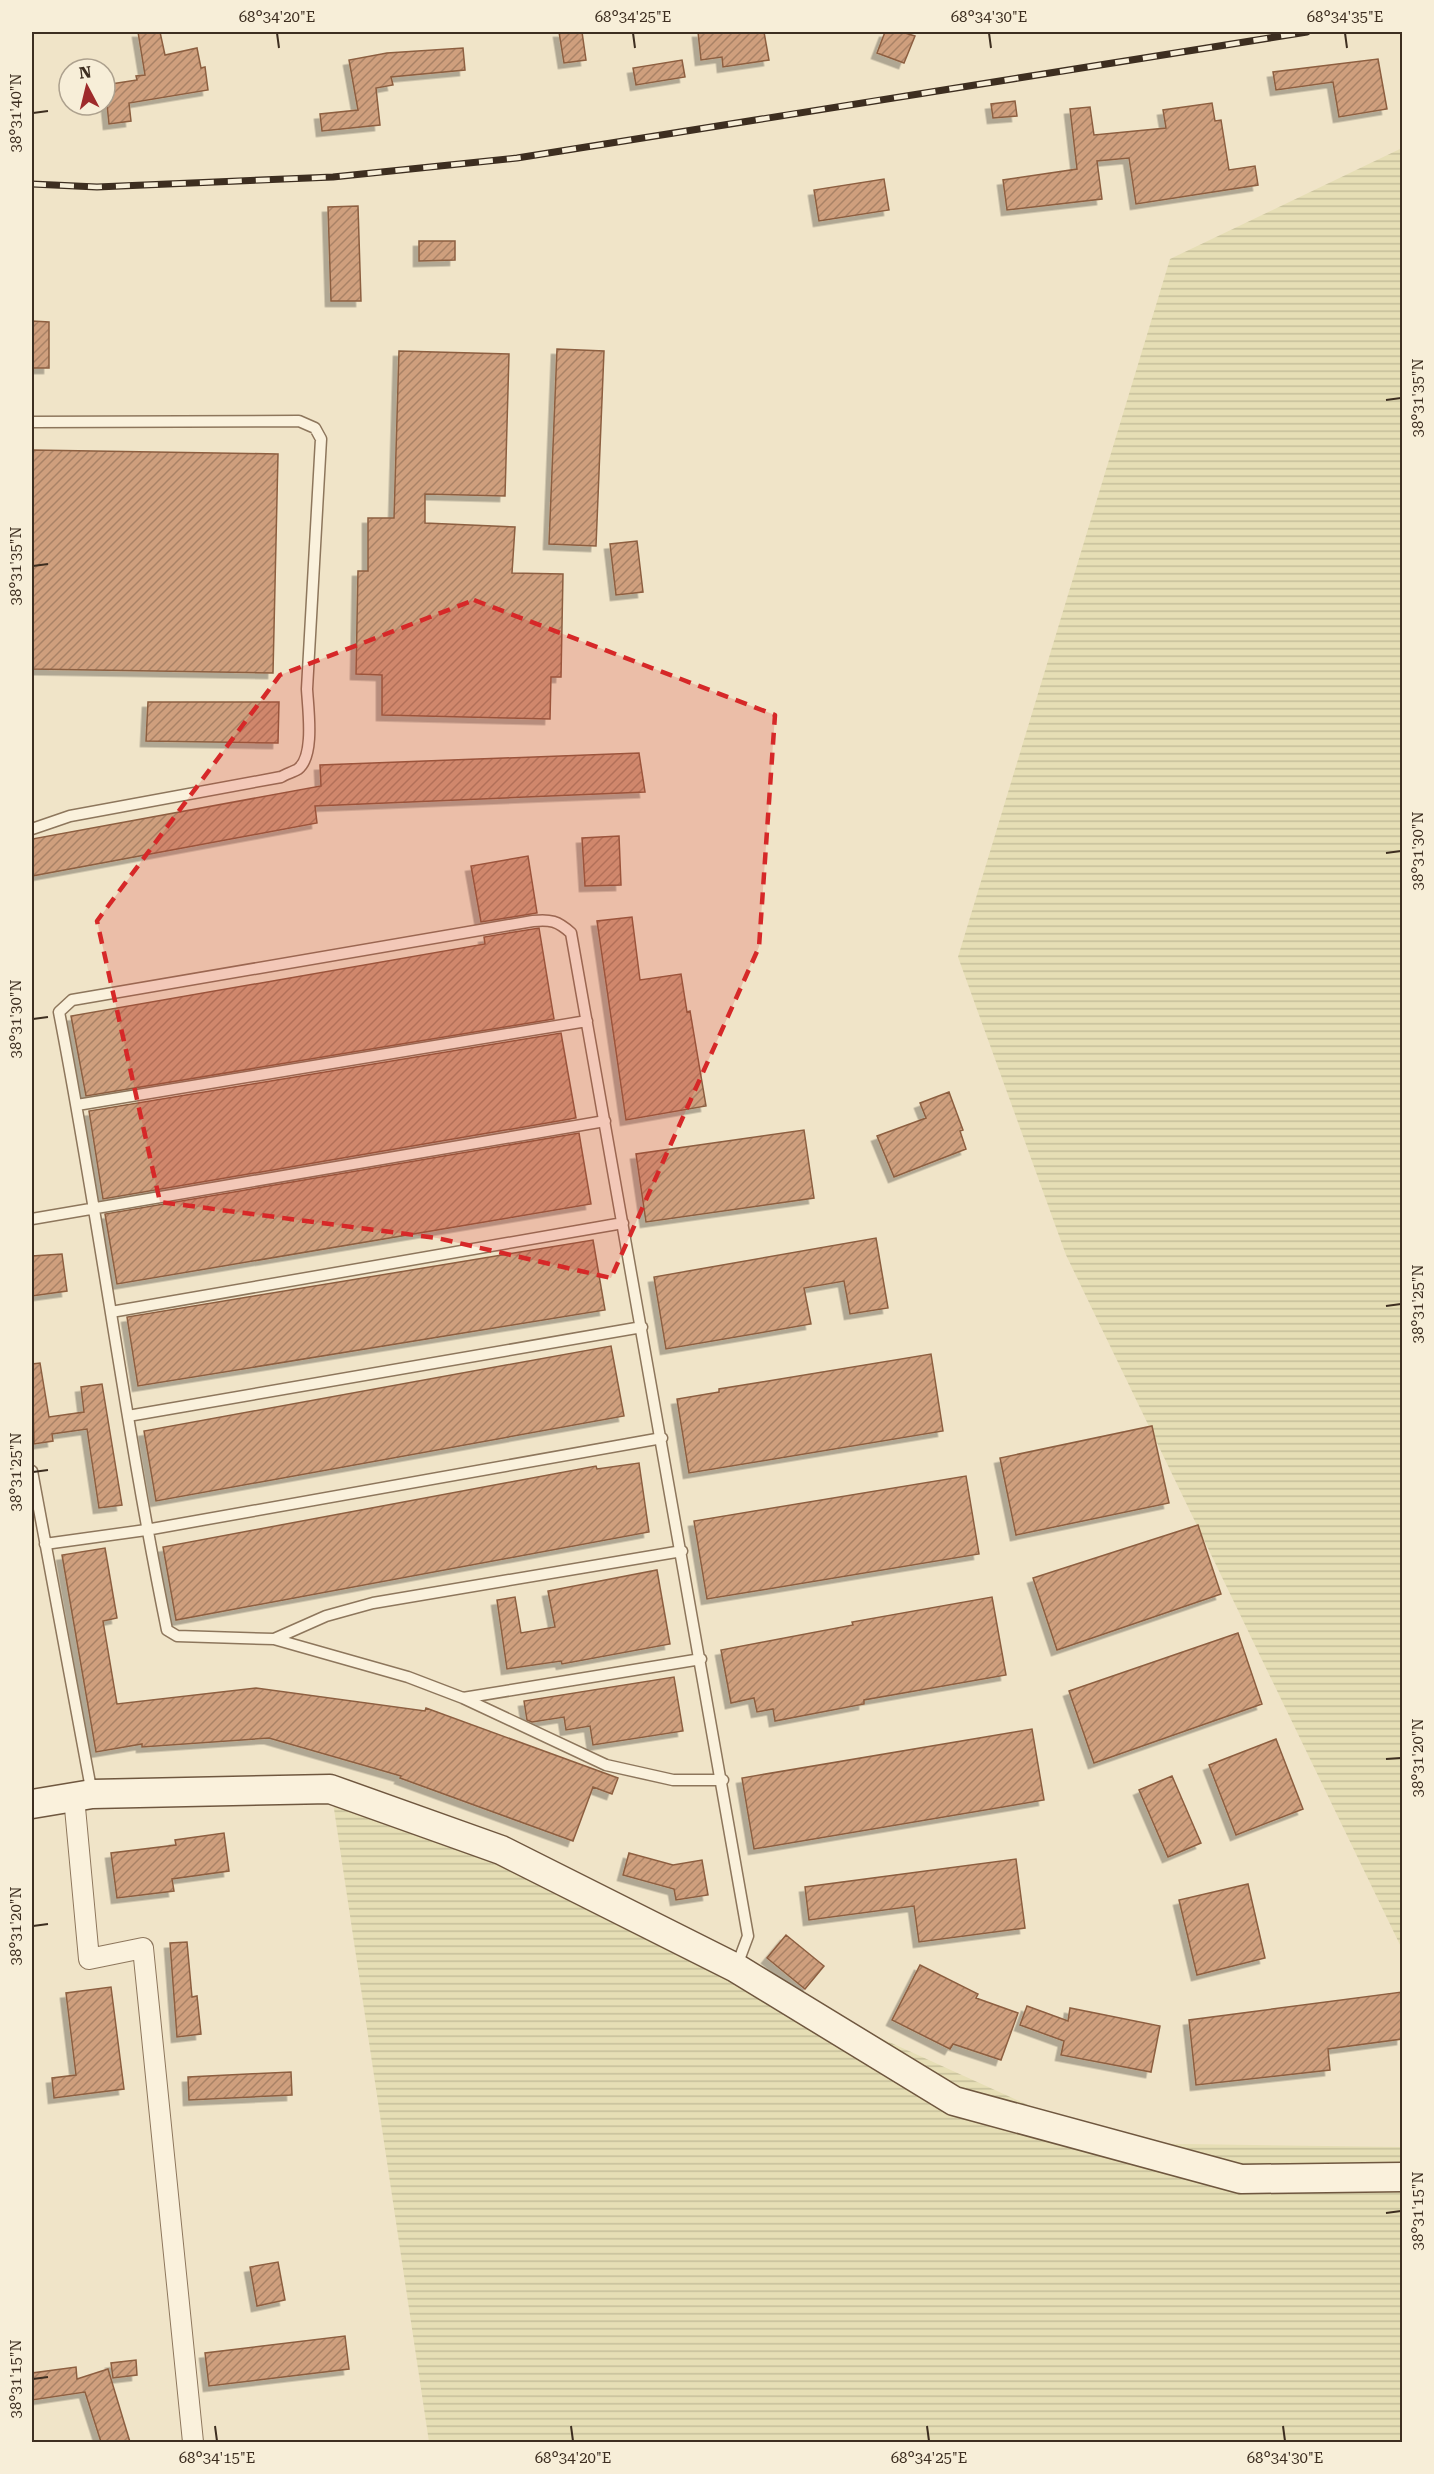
<svg xmlns="http://www.w3.org/2000/svg" width="1434" height="2474" font-family="'Roboto Serif',serif">
	<style>
		.farmland { fill: url(#farmland-rules) }
		.building { fill: url(#building-hatch); stroke: #8d5f41; stroke-width: 1.5; filter: url(#shadow) }
		.lines { fill: none; stroke-linecap: round; stroke-linejoin: round }
		.service-casing { stroke: #8d765c; stroke-width: 13 }
		.minor-casing { stroke: #8d765c; stroke-width: 22 }
		.secondary-casing { stroke: #6f573f; stroke-width: 31 }
		.service { stroke: #faf1dc; stroke-width: 10 }
		.minor { stroke: #faf1dc; stroke-width: 20 }
		.secondary { stroke: #faf1dc; stroke-width: 28 }
		.rail-casing { stroke: #3d2e20; stroke-width: 7 }
		.rail { stroke: #f7eed8; stroke-width: 4.5; stroke-dasharray: 14; stroke-linecap: butt }
		.marked { fill: #d62828; fill-opacity: 0.2; stroke: #d62828; stroke-width: 4.5; stroke-dasharray: 12 8; stroke-linejoin: round }
		.ticks { fill: none; stroke: #3d2e20; stroke-width: 2 }
		.neatline { fill: none; stroke: #3d2e20; stroke-width: 2 }
		.ticks-label { font-size: 15px; text-anchor: middle; fill: #3d2e20 }
	</style>
	<defs>
		<pattern id="farmland-rules" width="6" height="5" patternUnits="userSpaceOnUse" patternTransform="scale(1.5)"><rect width="6" height="5" fill="#e6deb5"/><path d="M0 2.5h6" fill="none" stroke="#c6bf9b"/></pattern>
		<pattern id="building-hatch" width="6" height="6" patternUnits="userSpaceOnUse" patternTransform="scale(1.5)"><rect width="6" height="6" fill="#cf9f7d"/><path d="M-1 1l2-2M0 6l6-6M5 7l2-2" fill="none" stroke="#a98266"/></pattern>
		<filter id="shadow"><feDropShadow dx="-5.5" dy="5.5" stdDeviation="0" flood-color="#0004"/></filter>
	</defs>
	<rect width="100%" height="100%" fill="#f0e4c8"/>
	<path class="farmland" d="M1402,148V1949L1066,1255L958,957L1170,259Z
		M331,1789L1112,2143L1402,2147V2442H429Z"/>
	<path class="building" d="M138,32H160L165,55L197,48L201,68L205,67L208,90L129,103L131,121L109,124L105,85L137,80L136,76L145,75Z
		M559,32H582L586,60L564,63Z
		M698,32H764L769,60L723,67L722,57L701,60Z
		M885,32H902L915,36L904,63L877,53Z
		M463,48L465,70L391,77L393,85L376,88L380,125L322,131L320,114L358,110L349,60L387,53Z
		M1378,59L1387,109L1339,117L1333,82L1276,90L1273,72Z
		M682,60L685,77L636,85L633,68Z
		M1015,101L1017,116L993,118L991,104Z
		M1212,103L1215,121L1221,120L1229,170L1255,166L1258,185L1136,204L1129,158L1097,161L1102,199L1007,210L1003,180L1077,169L1070,109L1090,107L1094,135L1166,128L1163,110Z
		M884,179L889,210L819,221L814,190Z
		M358,206L361,301H331L328,207Z
		M419,241H455V260L419,261Z
		M32,321L49,322V368H32Z
		M557,349L604,351L596,546L549,544Z
		M399,351L509,354L505,496L425,494V523L515,527L512,573L563,574L561,677H551L550,719L382,715V675L356,674L358,571H368V518H394Z
		M32,450L278,454L273,673L32,669Z
		M637,541L643,592L616,595L610,544Z
		M148,702H279L278,743L146,741Z
		M639,753L645,792L315,806L317,823L32,876V839L321,786L320,765Z
		M619,836L621,885L585,886L582,838Z
		M528,856L537,913L481,922L471,866Z
		M632,917L640,980L681,974L687,1012L690,1011L706,1106L626,1120L597,921Z
		M539,928L554,1019L86,1096L71,1016L485,944L484,937Z
		M561,1033L576,1118L103,1199L89,1111Z
		M949,1092L963,1130L960,1131L966,1149L894,1177L877,1136L926,1118L920,1103Z
		M804,1130L814,1198L646,1222L636,1154Z
		M579,1133L591,1204L117,1284L105,1214Z
		M876,1238L888,1308L850,1314L844,1281L804,1288L811,1324L666,1349L654,1277Z
		M593,1240L605,1310L138,1386L127,1317Z
		M62,1254L67,1291L32,1296V1256Z
		M611,1346L624,1416L156,1501L144,1431Z
		M931,1354L943,1431L689,1473L677,1399L719,1392V1389Z
		M40,1363L49,1417L84,1412L81,1387L102,1384L122,1505L99,1508L87,1429L52,1434L53,1441L34,1444L32,1364Z
		M1152,1426L1169,1503L1016,1535L1000,1458Z
		M639,1463L649,1532L176,1620L163,1547L596,1466L597,1469Z
		M966,1476L979,1554L707,1599L694,1521Z
		M1198,1525L1221,1594L1057,1650L1033,1578Z
		M105,1548L117,1618L103,1621L117,1704L256,1688L425,1711L426,1708L618,1778L612,1794L593,1787L573,1841L400,1778L401,1776L269,1738L142,1747V1744L96,1752L62,1555Z
		M657,1570L670,1644L562,1664L561,1661L507,1669L497,1600L515,1597L521,1633L555,1627L548,1591Z
		M992,1597L1006,1675L864,1700V1704L775,1721L773,1709L757,1712L754,1698L731,1703L721,1650L853,1625L852,1622Z
		M1238,1633L1262,1704L1094,1763L1069,1691Z
		M674,1677L683,1731L593,1745L590,1726L566,1730L564,1717L532,1722L527,1720L524,1701Z
		M1032,1729L1044,1800L754,1849L742,1778Z
		M1276,1739L1303,1809L1236,1835L1209,1765Z
		M1172,1776L1201,1843L1168,1857L1139,1790Z
		M224,1833L229,1871L172,1879L174,1891L117,1898L111,1853L176,1845L175,1840Z
		M629,1853L673,1865L702,1860L708,1895L676,1900L674,1889L623,1875Z
		M1016,1859L1025,1928L919,1942L914,1906L809,1920L805,1887Z
		M1248,1884L1265,1958L1197,1975L1179,1900Z
		M786,1935L824,1966L805,1989L767,1958Z
		M187,1942L192,1997L197,1996L201,2034L177,2037L170,1943Z
		M920,1965L978,1994L976,1998L1018,2013L1001,2060L953,2044L950,2049L892,2020Z
		M111,1987L124,2089L54,2098L52,2078L76,2075L66,1993Z
		M1402,1992V2039L1328,2049L1330,2070L1196,2085L1189,2020Z
		M1027,2006L1068,2021L1070,2008L1160,2026L1151,2072L1061,2055L1064,2041L1020,2025Z
		M291,2072L292,2095L189,2100L188,2077Z
		M278,2262L285,2300L257,2306L250,2267Z
		M345,2336L349,2369L209,2386L205,2353Z
		M136,2360L137,2375L113,2378L111,2363Z
		M76,2367L77,2379L108,2369L130,2442H101L85,2392L32,2400V2373Z"/>
	<g class="lines">
		<defs>
			<path id="service" d="M32,422L299,421L315,428L321,439L307,689C308,709 315,756 298,769C293,772 286,774 281,777L70,816L32,829
				M77,1105L587,1021
				M32,1219L605,1121
				M111,1312L623,1223
				M128,1416L642,1327
				M32,1471L92,1794
				M45,1544L146,1530L662,1438
				M274,1639L326,1616L373,1603L682,1551
				M463,1698L701,1659
				M723,1780H673L606,1765L463,1698L408,1677L274,1639L177,1636L167,1630C125,1425 99,1217 59,1012L72,1000L533,921C550,919 558,921 571,933L748,1936L736,1968"/>
			<path id="minor" d="M74,1797L89,1959L143,1948L193,2442"/>
			<path id="secondary" d="M32,1804L92,1794L330,1789L501,1850L736,1968L954,2101L1241,2179L1402,2177"/>
		</defs>
		<use href="#service" class="service-casing"/>
		<use href="#minor" class="minor-casing"/>
		<use href="#secondary" class="secondary-casing"/>
		<use href="#service" class="service"/>
		<use href="#minor" class="minor"/>
		<use href="#secondary" class="secondary"/>
		<defs>
			<path id="rail" d="M32,184L97,187L333,177L517,158L1307,32"/>
		</defs>
		<use href="#rail" class="rail-casing"/>
		<use href="#rail" class="rail"/>
	</g>
	<path class="marked" d="M474,600L775,715L759,947L611,1278L437,1238L160,1202L97,921L280,675Z"/>
	<path class="ticks" d="M277,33L279,48M633,33L635,48M989,33L991,48M1345,33L1347,48M33,113L48,111M1386,400L1401,398M33,566L48,564M1386,853L1401,851M33,1019L48,1017M1386,1306L1401,1304M33,1472L48,1470M1386,1759L1401,1758M33,1926L48,1924M1386,2213L1401,2211M33,2379L48,2377M215,2426L217,2441M571,2426L573,2441M927,2426L929,2441M1283,2426L1285,2441"/>
	<rect width="1434" height="2474" fill="none" stroke="#f7eed8" stroke-width="66"/>
	<g transform="translate(87 87) rotate(353)"><circle r="28" fill="#f7eed8" stroke="#ada18e" stroke-width="1.5"/>
	<path d="M0-4.5L10 22L0 15L-10 22Z" fill="#9e2a2b"/>
	<text y="-9" font-size="16" font-weight="bold" text-anchor="middle" fill="#3d2e20">N</text>
	</g>
	<rect x="33" y="33" width="1368" height="2408" class="neatline"/>
	<g class="ticks-label">
		<text x="277" y="22">68°34'20"E</text>
		<text x="633" y="22">68°34'25"E</text>
		<text x="989" y="22">68°34'30"E</text>
		<text x="1345" y="22">68°34'35"E</text>
		<text transform="translate(16 113) rotate(-90)" y="5">38°31'40"N</text>
		<text transform="translate(1418 398) rotate(-90)" y="5">38°31'35"N</text>
		<text transform="translate(16 566) rotate(-90)" y="5">38°31'35"N</text>
		<text transform="translate(1418 851) rotate(-90)" y="5">38°31'30"N</text>
		<text transform="translate(16 1019) rotate(-90)" y="5">38°31'30"N</text>
		<text transform="translate(1418 1304) rotate(-90)" y="5">38°31'25"N</text>
		<text transform="translate(16 1472) rotate(-90)" y="5">38°31'25"N</text>
		<text transform="translate(1418 1758) rotate(-90)" y="5">38°31'20"N</text>
		<text transform="translate(16 1926) rotate(-90)" y="5">38°31'20"N</text>
		<text transform="translate(1418 2211) rotate(-90)" y="5">38°31'15"N</text>
		<text transform="translate(16 2379) rotate(-90)" y="5">38°31'15"N</text>
		<text x="217" y="2463">68°34'15"E</text>
		<text x="573" y="2463">68°34'20"E</text>
		<text x="929" y="2463">68°34'25"E</text>
		<text x="1285" y="2463">68°34'30"E</text>
	</g>
</svg>
